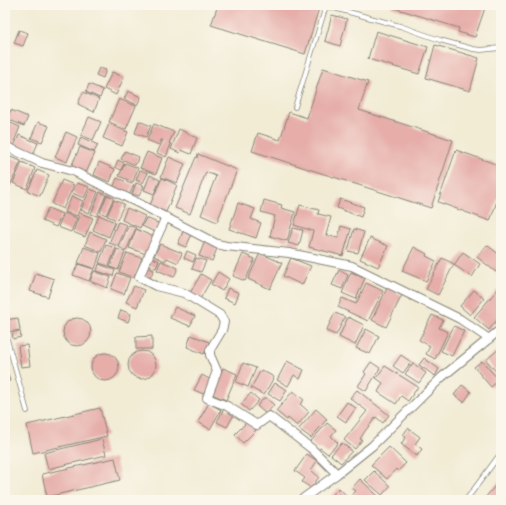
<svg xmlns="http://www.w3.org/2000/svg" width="506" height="505" font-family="'IM FELL French Canon',serif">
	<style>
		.building { fill: #e6ada9 }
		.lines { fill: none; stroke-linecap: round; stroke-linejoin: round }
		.lane-casing { stroke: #878478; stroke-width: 5.5 }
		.street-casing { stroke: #878478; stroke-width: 10 }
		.lane { stroke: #fff; stroke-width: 4 }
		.street { stroke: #fff; stroke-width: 8 }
	</style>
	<rect width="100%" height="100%" fill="#fbf7ec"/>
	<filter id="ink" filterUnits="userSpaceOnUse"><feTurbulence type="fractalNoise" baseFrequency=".025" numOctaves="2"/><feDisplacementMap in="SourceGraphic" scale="8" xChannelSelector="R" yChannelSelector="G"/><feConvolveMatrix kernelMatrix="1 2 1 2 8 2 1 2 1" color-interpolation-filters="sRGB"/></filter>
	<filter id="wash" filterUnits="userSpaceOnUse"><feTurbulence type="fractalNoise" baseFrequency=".012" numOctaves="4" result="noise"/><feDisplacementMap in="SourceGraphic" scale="16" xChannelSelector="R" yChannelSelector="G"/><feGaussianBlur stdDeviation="0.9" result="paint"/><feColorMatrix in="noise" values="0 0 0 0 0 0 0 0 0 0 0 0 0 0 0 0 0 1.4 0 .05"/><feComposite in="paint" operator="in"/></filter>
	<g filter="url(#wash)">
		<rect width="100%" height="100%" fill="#f2ecd5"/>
		<g id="blocks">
			<path class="building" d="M218,5H309L319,8L305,54L211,25Z
				M392,5H486L475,37L458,32L459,28L391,7Z
				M332,15L347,19L340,46L325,41Z
				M19,30L28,33L23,46L14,43Z
				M376,31L428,47L419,74L368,59Z
				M435,45L479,58L470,91L426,78Z
				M99,68L106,70L103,78L96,75Z
				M323,68L368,82L359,110L453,140L431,208L252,151L258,133L280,140L289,112L307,118Z
				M112,72L124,77L116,95L104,89Z
				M89,84L103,90L100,98L86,92Z
				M128,91L141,97L137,105L124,99Z
				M83,92L99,99L94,112L78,104Z
				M119,99L136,106L126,129L109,122Z
				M11,110L28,117L24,126L7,119Z
				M89,117L101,122L93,140L81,135Z
				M6,121L20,127L12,146L5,143V125Z
				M139,121L151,126L146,137L135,133Z
				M38,122L49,126L42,142L31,138Z
				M109,124L128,132L122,146L103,138Z
				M154,124L174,132L169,143L171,144L166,157L157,153L163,140H161L159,145L147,140Z
				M179,129L197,138L191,154L181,150L180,153L171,149Z
				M66,132L77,137L67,162L55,157Z
				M19,135L38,143L32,157L13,149Z
				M81,137L98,145L94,152L78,145Z
				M80,147L95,153L86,173L71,167Z
				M456,150L501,166V190L490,221L438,202Z
				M125,151L139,157L135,165L121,159Z
				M147,152L162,158L156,174L140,168Z
				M198,154L237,170L217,222L201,215L216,176L206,172L190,214L175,208L196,157L197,158Z
				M10,157L21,161L10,186L5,184V168Z
				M169,157L185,164L177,183L161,177Z
				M118,160L124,163L121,170L115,167Z
				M22,162L35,168L27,189L13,183Z
				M99,162L115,169L110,182L94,175Z
				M125,163L138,168L133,182L119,176Z
				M37,170L49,175L40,196L28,191Z
				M140,170L148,173L143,183L136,180Z
				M150,175L160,180L154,194L144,190Z
				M117,178L134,185L129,195L113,188Z
				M162,178L177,185L166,212L150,205Z
				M62,180L74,185L63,209L52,204Z
				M77,183L89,187L84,198L72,193Z
				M136,183L144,186L139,196L132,194Z
				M90,189L98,192L89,213L81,210Z
				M100,192L106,195L97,216L91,214Z
				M107,195L114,198L106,215L100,212Z
				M72,196L83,201L77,216L65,212Z
				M340,199L364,207L361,217L337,208Z
				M114,200L124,204L117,220L107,216Z
				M264,200L282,205L281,208L295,212L287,241L270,236L275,216L261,212Z
				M238,203L255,209L251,219L261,223L256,238L229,229Z
				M300,205L319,210L318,214L331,217L326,235L338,238L341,226L351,229L343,256L309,247L313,231L294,225Z
				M48,208L62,214L56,227L42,221Z
				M127,208L145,216L140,228L122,220Z
				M64,213L77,218L71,232L58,227Z
				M80,213L93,218L85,237L73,232Z
				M99,215L115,222L109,237L93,230Z
				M146,218L160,224L157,233L142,226Z
				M118,222L127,225L118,246L109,243Z
				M129,225L136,228L126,251L119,247Z
				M293,228L303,230L299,246L288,243Z
				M136,229L156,238L149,255L129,248Z
				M184,229L193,232L186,247L178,244Z
				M354,229L364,232L358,253L348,251Z
				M90,232L106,239L101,252L85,245Z
				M370,238L388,246L378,267L360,259Z
				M205,241L218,246L212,261L199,256Z
				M160,244L182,253L178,263L167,258L165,261L154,256Z
				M106,245L116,248L109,266L99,263Z
				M487,245L501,256V266L496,272L477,257Z
				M84,247L100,253L95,269L78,263Z
				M414,247L427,254L426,256L436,261L426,281L402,271Z
				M117,249L125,252L118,270L110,267Z
				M187,251L196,255L193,262L184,258Z
				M463,252L480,264L472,277L454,265Z
				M127,253L142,258L134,278L119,272Z
				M260,253L282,263L270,289L248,279Z
				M243,254L255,259L245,281L233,276Z
				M151,257L159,261L156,268L147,264Z
				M196,258L206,261L201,272L192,269Z
				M291,258L311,266L302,285L283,276Z
				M442,258L454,264L438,295L426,289Z
				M161,261L178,268L174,277L157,270Z
				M78,264L94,269L89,281L73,275Z
				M99,264L115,270L113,276L97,271Z
				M145,266L154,270L150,278L141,274Z
				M339,270L348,275L342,289L332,285Z
				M94,271L111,277L107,288L90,281Z
				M218,272L229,279L222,291L211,284Z
				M351,272L365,278L356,299L342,293Z
				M36,273L54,279L48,297L30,291Z
				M117,273L130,278L124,294L111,289Z
				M201,274L211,280L200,299L190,293Z
				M366,283L383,291L368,321L338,307L342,298L356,304Z
				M134,286L144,290L137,307L126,302Z
				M228,288L239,293L235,303L224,298Z
				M387,288L402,295L386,327L372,320Z
				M498,289L501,292V312L498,315L500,316L489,330L474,317Z
				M474,290L484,299L470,315L460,306Z
				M175,307L195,316L190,326L170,318Z
				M121,310L131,314L128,322L118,318Z
				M335,313L345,317L336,335L326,331Z
				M432,315L443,320L439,328L448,332L435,359L426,354L430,346L419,340Z
				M348,317L364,325L355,345L339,337Z
				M18,318L20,330L7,332L5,320Z
				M63 332a14 14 0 1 1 28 0a14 14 0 1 1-28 0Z
				M454,326L464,331L452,356L441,351Z
				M366,329L379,336L370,354L356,348Z
				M20,331L21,337L13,339L12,333Z
				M191,335L209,342L204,354L187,347Z
				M152,336V349H136V337Z
				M27,345L30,366L21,367L18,346Z
				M501,347V377L486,360Z
				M128 365a14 14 0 1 1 28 0a14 14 0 1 1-28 0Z
				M91 367a14 14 0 1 1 28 0a14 14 0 1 1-28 0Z
				M401,355L411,362L403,373L393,366Z
				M424,358L439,369L435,376L419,365Z
				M287,361L304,370L300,379L294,375L288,386L277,380Z
				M482,361L499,380L491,387L474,367Z
				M371,362L380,368L366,391L358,386L366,374L364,372Z
				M243,363L256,368L248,387L236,382Z
				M413,363L426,373L419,383L405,374Z
				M5,365L10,381L5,382Z
				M385,366L418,387L408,401L401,396L396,404L378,392L383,383L376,378Z
				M223,368L237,374L226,400L212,394Z
				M261,370L274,377L264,395L251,388Z
				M202,375L213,381L206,395L194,390Z
				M275,383L287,390L280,401L268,394Z
				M462,385L471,392L464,402L454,395Z
				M357,390L389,415L383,423L376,417L365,431L360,439L362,440L355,449L344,440L367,411L350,398Z
				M293,391L304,400L300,404L309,412L297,426L288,418L287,420L276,411Z
				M251,393L259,400L249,411L241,404Z
				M265,397L274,405L266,414L257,406Z
				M347,402L356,408L346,422L337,416Z
				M209,403L221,410L210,429L198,422Z
				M100,408L107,436L33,453L27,425Z
				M224,408L235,413L227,427L217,422Z
				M316,409L327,419L311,438L299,429Z
				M247,422L256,430L243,443L235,434Z
				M327,423L336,430L331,436L338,443L328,454L320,448L318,450L310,442Z
				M408,428L420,437L415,444L422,449L417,456L401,444L406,437L403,435Z
				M102,439L106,455L48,469L44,453Z
				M342,443L352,451L341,463L331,455Z
				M389,447L406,463L398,471L396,469L387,479L371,465Z
				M307,454L317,461L311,470L319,477L311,488L302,482L305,478L295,471Z
				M115,458L120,480L47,497L42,474Z
				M374,471L390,486L382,495L365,480Z
				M360,479L379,497L376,500H355L351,496L356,491L352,488Z
				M501,479V500H483Z
				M339,488L351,500H327Z"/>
		</g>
	</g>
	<g filter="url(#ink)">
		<use href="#blocks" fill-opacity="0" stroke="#878478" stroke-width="1"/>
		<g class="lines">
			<defs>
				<path id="lane" d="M323,5L400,26L440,40L473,49L481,50L500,48
					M295,107L326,6
					M5,332L27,411
					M466,500L501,453"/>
				<path id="street" d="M5,146L42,163L73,171L138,203L217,244L226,246L289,253L352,266L460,319L489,339
					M166,217L139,277L156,286L184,293L220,315L224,322L222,330L210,350V355L217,371L207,398L227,406L257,425L269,416L312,449L337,474
					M301,500L337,474L372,446L442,377L501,329"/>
			</defs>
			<use href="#lane" class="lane-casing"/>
			<use href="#street" class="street-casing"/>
			<use href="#lane" class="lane"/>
			<use href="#street" class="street"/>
		</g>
	</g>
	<rect width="506" height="505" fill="none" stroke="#fbf7ec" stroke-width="20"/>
</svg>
